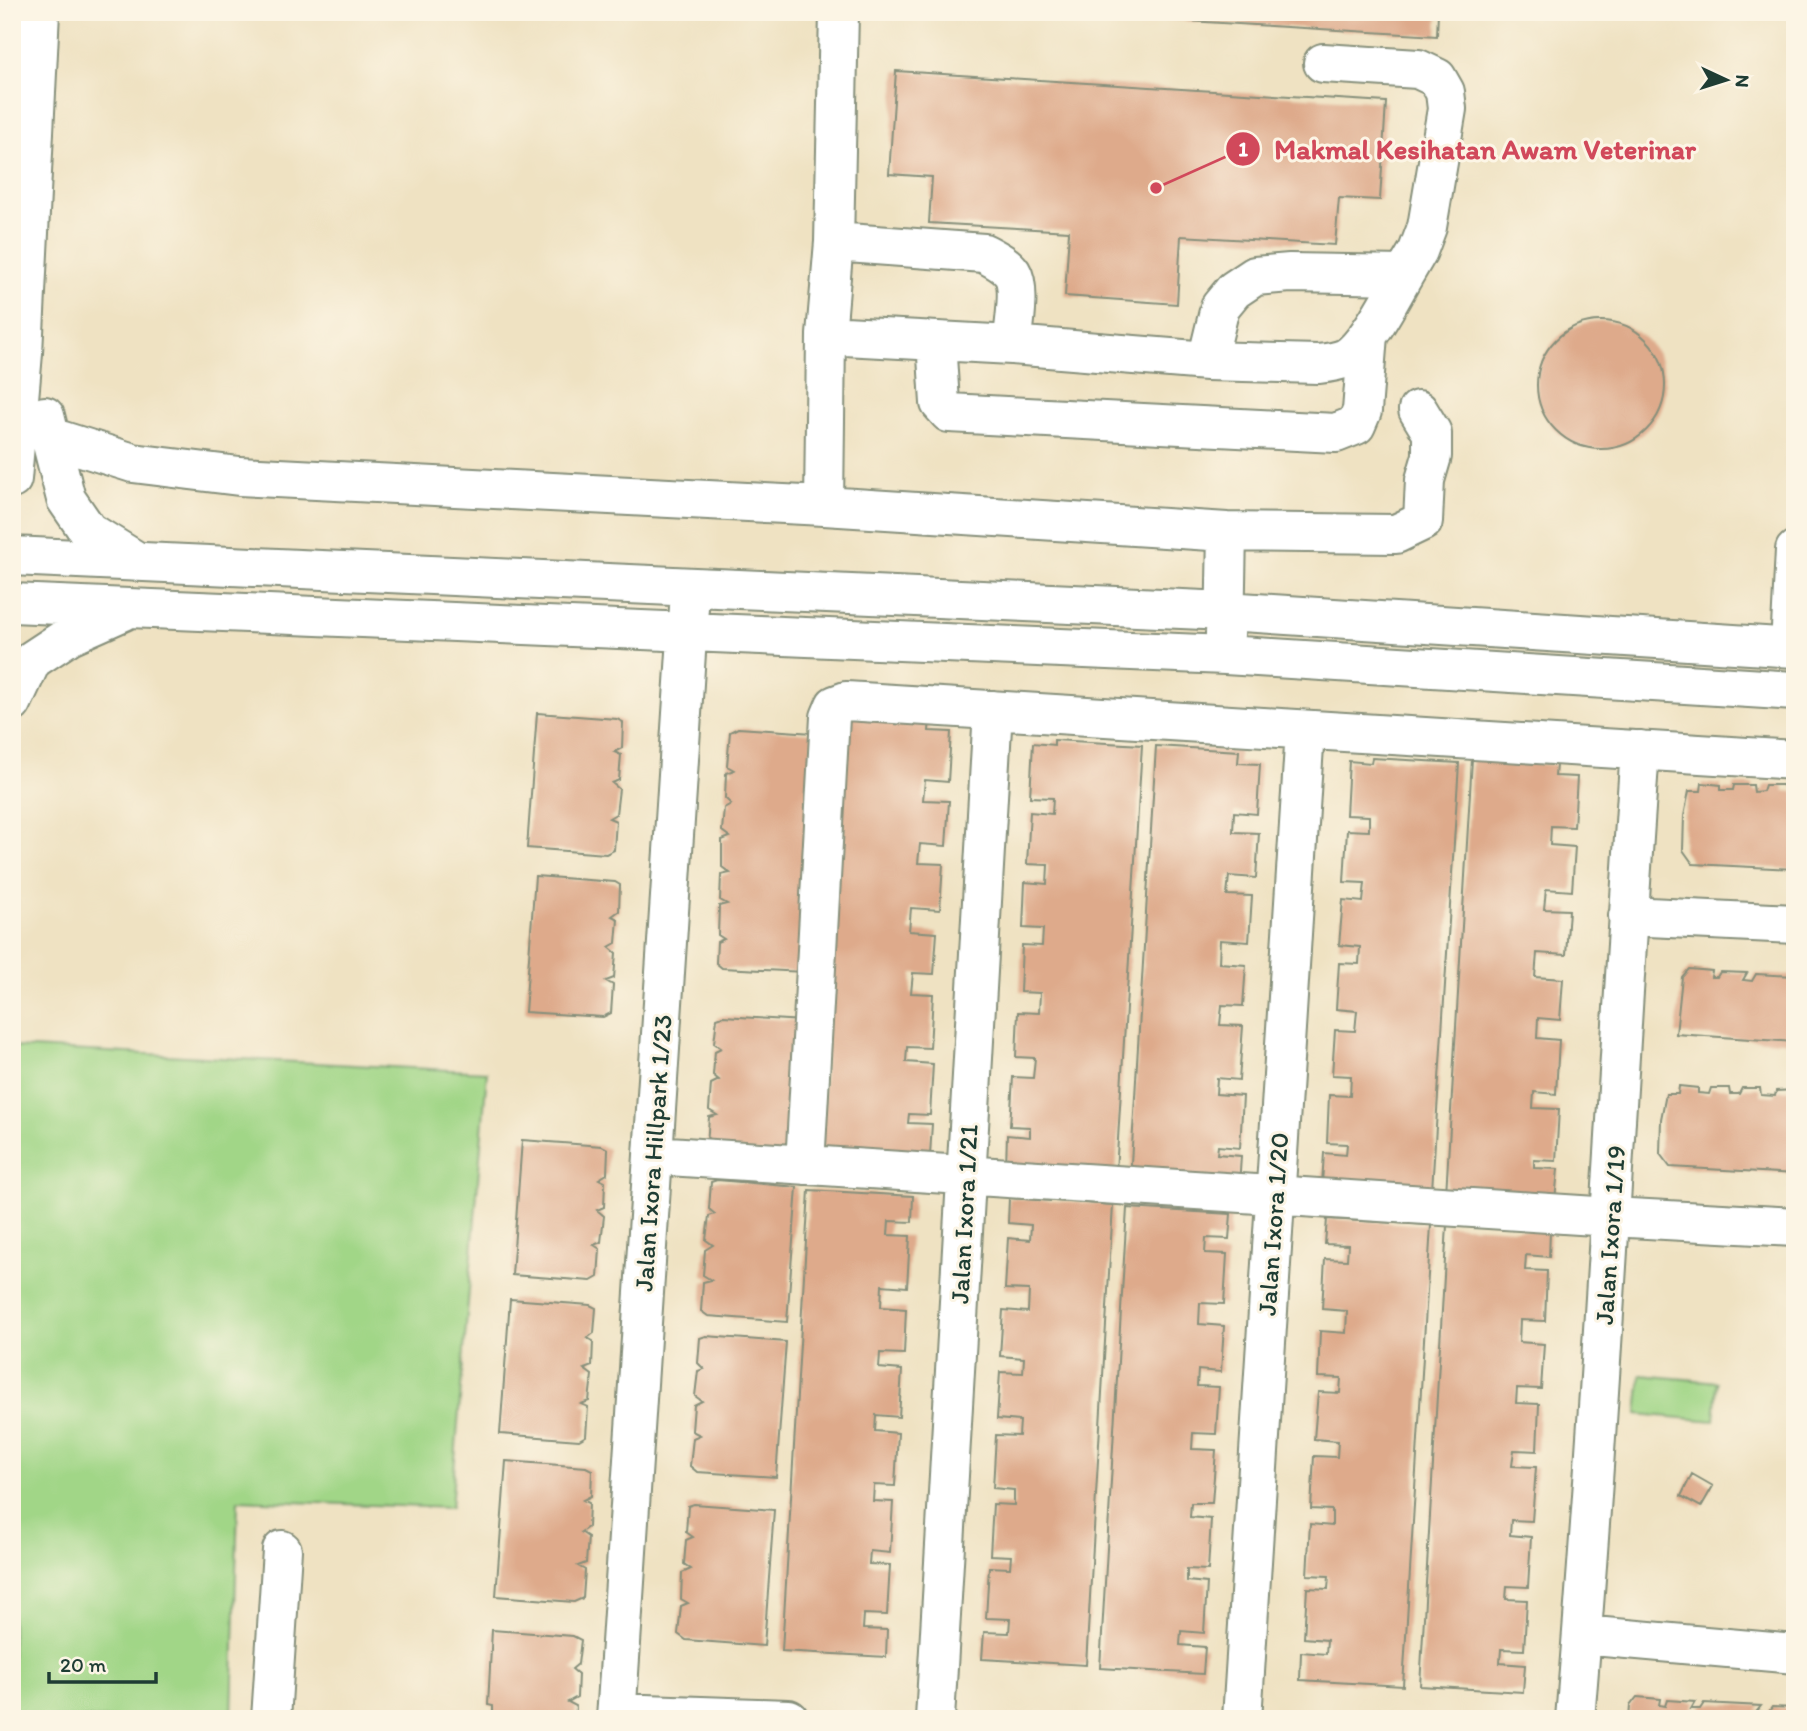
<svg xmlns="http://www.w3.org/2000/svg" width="1807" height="1731" font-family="Itim,sans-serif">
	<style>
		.green { fill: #a1d687; stroke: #608a5e; stroke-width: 2 }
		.building { fill: #deaa8b }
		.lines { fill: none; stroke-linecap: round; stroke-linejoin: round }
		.minor-casing { stroke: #87907b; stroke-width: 42 }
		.minor { stroke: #fff; stroke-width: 38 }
		.labels { text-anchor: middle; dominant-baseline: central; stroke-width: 6; stroke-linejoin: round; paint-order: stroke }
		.street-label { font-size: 26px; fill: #1f3d34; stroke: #fcf5e5 }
		.leader { fill: none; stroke: #d1495b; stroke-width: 2.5 }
		.callout-dot { fill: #d1495b; stroke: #fcf5e5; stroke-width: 2.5 }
		.mark-label { font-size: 21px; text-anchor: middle; font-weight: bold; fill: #fff }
		.callout-label { font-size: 28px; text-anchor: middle; font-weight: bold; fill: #d1495b; stroke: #fcf5e5; stroke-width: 6; stroke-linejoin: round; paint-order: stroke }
	</style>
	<rect width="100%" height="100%" fill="#fcf5e5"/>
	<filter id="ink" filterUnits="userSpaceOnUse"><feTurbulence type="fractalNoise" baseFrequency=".0143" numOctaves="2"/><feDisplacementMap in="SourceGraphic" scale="14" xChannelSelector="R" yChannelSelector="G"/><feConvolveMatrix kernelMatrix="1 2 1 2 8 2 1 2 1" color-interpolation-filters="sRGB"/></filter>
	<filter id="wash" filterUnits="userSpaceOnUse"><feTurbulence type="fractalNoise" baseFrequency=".00686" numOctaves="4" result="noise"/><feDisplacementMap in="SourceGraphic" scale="28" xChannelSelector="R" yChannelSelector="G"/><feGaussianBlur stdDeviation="1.57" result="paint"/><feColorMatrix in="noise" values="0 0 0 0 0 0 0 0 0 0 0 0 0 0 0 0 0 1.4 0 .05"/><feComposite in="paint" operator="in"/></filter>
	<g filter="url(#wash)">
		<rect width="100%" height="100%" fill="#efe2c2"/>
		<path class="green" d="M12,1047L487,1072L451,1508L238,1500L232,1719H12Z
			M1641,1375L1717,1382L1714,1421L1637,1414Z"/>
		<g id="blocks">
			<path class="building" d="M1073,12H1438L1437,36L1073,14Z
				M896,71L1386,102L1380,200L1339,198L1335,245L1181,236L1177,304L1065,296L1069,231L929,223L932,177L889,174Z
				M1537 385a64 64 0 1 1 128 0a64 64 0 1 1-128 0Z
				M537,713L617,719L623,722L622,748L614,752L621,755L619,780L612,783L619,789L616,814L609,818L616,821L614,850L606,854L527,848Z
				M846,714L930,719L929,731L951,732L948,782L925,780L923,800L949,801L946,846L920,844L918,863L943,864L940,910L911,908L909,931L937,933L934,974L913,973L911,993L933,994L930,1048L907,1047L906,1062L933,1064L930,1115L909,1114L908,1123L932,1124L930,1155L820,1148Z
				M738,728L813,733L804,972L722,968L716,963L717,942L724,939L718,935L719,906L727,904L720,900L721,875L730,873L722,867V840L730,837L722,831L724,808L731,804L725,798L726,773L734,770L727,766L730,732Z
				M1054,740L1142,745L1116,1172L1006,1166L1007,1135L1030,1137V1127L1010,1126L1013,1077L1033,1078L1035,1058L1016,1057L1018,1012L1039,1013L1040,993L1020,992L1022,945L1042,946L1043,929L1023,928L1025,882L1047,884L1048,865L1027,864L1030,812L1052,814L1053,798L1030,797L1033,743L1054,745Z
				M1156,746L1239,751L1238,763L1260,764L1257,814L1234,812L1233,832L1259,833L1256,878L1229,876L1227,895L1252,896L1249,942L1220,940L1219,963L1246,965L1243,1006L1222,1005L1220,1025L1243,1026L1239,1080L1217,1078L1216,1094L1243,1096L1240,1148L1218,1146L1217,1154L1241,1156L1239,1186L1130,1180Z
				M1372,758L1459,763L1432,1190L1322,1184L1324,1153L1346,1155L1347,1144L1327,1143L1329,1095L1350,1096L1351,1076L1332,1075L1335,1030L1355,1031L1357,1011L1336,1009L1339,963L1359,964L1360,947L1339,945L1343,900L1363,902L1365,883L1344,882L1347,830L1369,831V816L1346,815L1349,761L1371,763Z
				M1472,759L1556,765L1555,776L1577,777L1574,827L1551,826L1550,845L1575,847L1572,891L1546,889L1544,909L1569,910L1566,955L1537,953L1535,977L1563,979L1560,1020L1538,1018L1537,1038L1559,1040L1556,1094L1534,1092L1533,1108L1559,1109L1556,1161L1534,1160V1168L1558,1169L1555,1200L1446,1194Z
				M1702,783L1721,785V790H1733L1734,785H1753L1754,792L1763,791L1765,785H1783L1785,791L1795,792V869L1693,864L1683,850L1684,816L1689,791H1701Z
				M535,876L615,882L620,885L619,911L612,916L618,919L616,943L609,947L616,953L614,978L606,981L613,985L611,1013L603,1017L525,1012Z
				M1689,969L1712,971L1711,977H1717L1720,972L1747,973L1743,980L1752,981L1756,974L1795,976V1042L1676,1034L1682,977Z
				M723,1016L803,1021L793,1157L707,1146L709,1117L717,1115L709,1110L711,1084L719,1080L713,1075L715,1051L721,1048L714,1043L717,1018Z
				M1679,1086L1698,1088V1093L1709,1094L1711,1088H1729L1730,1094H1739L1742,1088H1760L1761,1095L1775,1096L1776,1091L1795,1090V1174L1670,1167L1660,1154L1661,1119L1666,1094H1678Z
				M522,1140L602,1146L608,1149L607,1174L599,1179L605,1182L604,1207L597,1210L604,1216L601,1242L594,1245L600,1249L598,1277L591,1281L512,1275Z
				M717,1180L797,1187L787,1322L708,1316L701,1311L703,1282L711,1280L703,1275L705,1250L713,1245L706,1240L709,1216L715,1214L709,1209L711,1182Z
				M809,1190L913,1196L912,1222L889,1221L888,1235L910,1236L907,1287L882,1285L881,1307L906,1309L904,1354L880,1353L879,1368L902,1370L899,1417L876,1415L875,1431L898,1433L895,1486L874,1485L873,1501L893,1502L890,1553L870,1551L869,1564L890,1565L887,1615L864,1614L863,1629L887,1630L886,1657L782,1651Z
				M1009,1198L1113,1205L1086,1665L982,1659L984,1632L1009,1633L1010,1619L986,1618L989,1567L1010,1568L1011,1556L990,1555L993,1504L1014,1505V1490L993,1488L996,1435L1019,1436L1020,1421L997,1419L1000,1372L1023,1373L1024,1358L1000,1356L1003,1310L1028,1312L1029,1290L1005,1289L1008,1238L1030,1240L1031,1225L1008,1223Z
				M1127,1208L1231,1214L1229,1239L1206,1238L1205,1253L1227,1254L1224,1304L1200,1303L1199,1324L1224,1326L1221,1372L1198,1370L1197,1386L1219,1387L1216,1434L1193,1433L1192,1449L1216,1450L1212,1503H1191L1190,1517L1211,1519L1208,1570L1187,1569V1581L1207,1583L1204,1633L1181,1631L1180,1645L1205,1647L1203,1674L1100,1668Z
				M1327,1219L1431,1225L1403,1686L1300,1680L1301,1652L1326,1654L1327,1640L1304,1638L1307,1588L1328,1589L1329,1576L1307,1575L1310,1524L1332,1526V1510L1311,1509L1314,1456L1337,1457L1338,1441L1314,1439L1318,1392L1340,1393L1341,1378L1318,1377L1320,1331L1346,1333L1347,1311L1322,1309L1325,1259L1347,1260L1348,1245L1325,1244Z
				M1447,1225L1550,1231L1549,1257L1526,1255L1525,1270L1547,1271L1545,1321L1520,1320L1519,1342L1544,1344L1541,1389L1517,1388L1516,1403L1539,1404L1537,1451L1514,1450L1512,1466L1536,1467L1532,1521L1511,1520L1510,1535L1531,1537L1528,1587L1507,1586L1506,1599L1527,1600L1524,1650L1501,1649L1500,1663L1525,1665L1523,1692L1420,1686Z
				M510,1299L590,1305L596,1308L594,1333L587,1338L593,1341L592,1366L584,1369L592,1375L589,1401L581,1404L588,1407L586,1436L579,1440L500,1434Z
				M706,1336L786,1342L776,1477L697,1472L690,1466L693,1438L700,1435L692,1431L694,1405L702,1401L695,1396L698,1371L704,1369L698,1363L700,1338Z
				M506,1461L586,1467L592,1470L591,1496L583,1500L589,1503L588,1527L581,1532L588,1537L586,1563L578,1566L585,1570L583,1598L574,1602L496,1596Z
				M1692,1474L1713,1486L1701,1507L1681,1496Z
				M694,1504L774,1510L764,1646L686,1640L678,1634L681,1606L688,1603L681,1599L682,1573L691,1569L684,1564L686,1540L693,1537L686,1532L688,1506Z
				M492,1630L573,1636L581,1640L578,1664L572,1669L578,1674L577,1697L568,1702L576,1706L575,1719H493V1706L488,1705Z
				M1637,1697L1660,1699L1659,1705L1665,1706L1667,1700L1695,1702L1691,1709H1700L1704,1703L1761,1706L1757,1711L1768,1713L1772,1707L1795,1708V1719H1629L1630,1706Z"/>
		</g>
	</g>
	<g filter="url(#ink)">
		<use href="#blocks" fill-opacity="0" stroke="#87907b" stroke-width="2"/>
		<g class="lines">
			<defs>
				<path id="minor" d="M834,242L984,253C993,258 1006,264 1012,273C1021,287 1014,328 1012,345
					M826,335L1012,345L1207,361L1318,364C1328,363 1337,362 1346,358C1367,346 1391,297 1404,275
					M936,341L940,403L949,413L1336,433L1356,425L1362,411L1368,335
					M1207,361L1220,307L1234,290L1255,276L1290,273L1404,275L1418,251L1427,227L1447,109L1445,92L1437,78L1418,69L1323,63
					M45,416L66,499L88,531L133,559
					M50,437L133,463L239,476L824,506L1227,532L1396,534L1423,521L1425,480L1432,456V433L1418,410
					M12,479L23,353L40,12
					M824,506L826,335L834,242L839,12
					M12,556L1226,611L1795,648
					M12,603L1225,655L1795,691
					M1225,635L1227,532
					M1790,647L1795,550
					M12,703L32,660L70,635L124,611
					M1628,916L1795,924
					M653,1155L1611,1217L1795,1227
					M805,1165L830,717L835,705L846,701L1795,760
					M1582,1635L1795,1654
					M617,1713L789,1719
					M271,1719L282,1550
					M616,1719L689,607
					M935,1719L993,710
					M1242,1719L1305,730
					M1575,1719C1602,1396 1617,1073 1640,750"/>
			</defs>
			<use href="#minor" class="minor-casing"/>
			<use href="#minor" class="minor"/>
		</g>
	</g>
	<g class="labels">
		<g class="street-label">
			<text transform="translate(653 1153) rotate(-86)">Jalan Ixora Hillpark 1/23</text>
			<text transform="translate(964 1214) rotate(-87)">Jalan Ixora 1/21</text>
			<text transform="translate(1273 1224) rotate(-86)">Jalan Ixora 1/20</text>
			<text transform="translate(1610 1235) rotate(-86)">Jalan Ixora 1/19</text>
		</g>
	</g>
	<path class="leader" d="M1156 188L1243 149"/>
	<g class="callout-dot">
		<circle cx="1156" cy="188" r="7"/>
		<circle cx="1243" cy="149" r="18"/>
	</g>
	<g class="mark-label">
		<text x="1243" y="156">1</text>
	</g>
	<g class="callout-label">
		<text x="1485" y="159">Makmal Kesihatan Awam Veterinar</text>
	</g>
	<rect width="1807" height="1731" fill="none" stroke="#fcf5e5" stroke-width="42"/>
	<g transform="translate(1726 80) rotate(94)" stroke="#fcf5e5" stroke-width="5" paint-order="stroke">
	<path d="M0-5L12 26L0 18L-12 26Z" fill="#1f3d34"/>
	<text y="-10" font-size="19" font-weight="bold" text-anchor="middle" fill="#1f3d34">N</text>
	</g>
	<path d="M49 1672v10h107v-10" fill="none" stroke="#1f3d34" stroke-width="3.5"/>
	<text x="60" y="1672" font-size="21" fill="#1f3d34" stroke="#fcf5e5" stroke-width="5" paint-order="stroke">20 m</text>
</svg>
